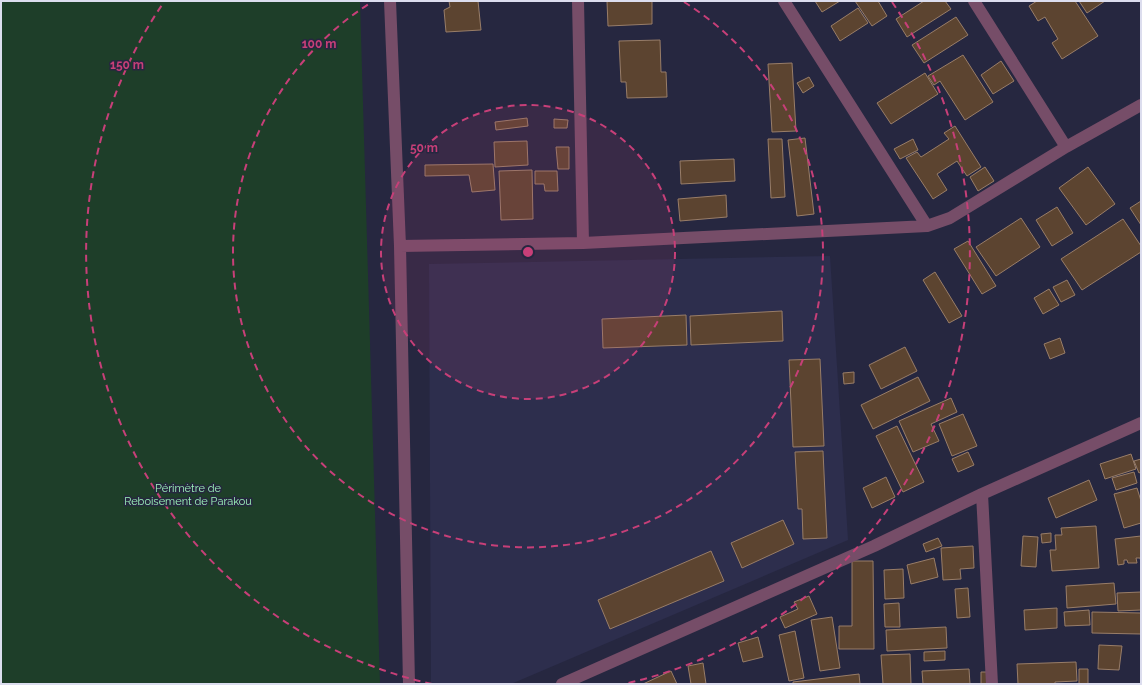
<svg xmlns="http://www.w3.org/2000/svg" width="1142" height="685" font-family="Raleway,sans-serif">
	<style>
		.built { fill: #2d2e4d }
		.green { fill: #1e3e29 }
		.building { fill: #5c4430; stroke: #987d68 }
		.lines { fill: none; stroke-linecap: round; stroke-linejoin: round }
		.minor { stroke: #764d68; stroke-width: 12 }
		.ring { fill: none; stroke: #c73f78; stroke-width: 2; stroke-dasharray: 7 5 }
		.labels { text-anchor: middle; dominant-baseline: central; stroke-width: 3; stroke-linejoin: round; paint-order: stroke }
		.park-label { font-size: 11px; fill: #9df5b9; stroke: #262740 }
		.centre { fill: #c73f78; stroke: #262740; stroke-width: 2 }
		.ring-label { font-size: 12px; text-anchor: middle; font-weight: bold; fill: #c73f78; stroke: #262740; stroke-width: 3; stroke-linejoin: round; paint-order: stroke }
	</style>
	<rect width="100%" height="100%" fill="#262740"/>
	<path class="built" d="M830,256L848,540L511,684H431L429,264Z"/>
	<path class="green" d="M1,1H360L380,684H1Z"/>
	<path class="building" d="M449,1H478L481,30L446,32L444,10L450,7Z
		M607,1H652V24L608,26Z
		M815,1H840L822,12Z
		M855,1H878L887,16L872,26Z
		M924,1H945L951,9L907,37L896,19Z
		M1037,1H1075L1098,36L1062,59L1052,43L1058,39L1045,17L1038,21L1029,6Z
		M1079,1H1105L1087,13Z
		M858,8L868,23L840,41L831,26Z
		M956,17L968,35L924,63L912,45Z
		M660,40L661,72H666L667,97L627,98L626,82H621L619,41Z
		M963,55L993,102L965,120L940,81L934,85L928,76Z
		M1001,61L1014,81L993,94L981,75Z
		M792,63L796,131L772,132L768,64Z
		M925,73L938,94L891,124L877,103Z
		M809,77L814,86L803,93L797,83Z
		M527,118L528,126L496,130L495,122Z
		M554,119L568,120L567,128H554Z
		M955,126L981,167L967,176L957,161L937,174L947,190L933,199L906,158L917,152L921,157L949,139L944,133Z
		M805,138L814,214L797,216L788,140Z
		M768,139H782L785,197L771,198Z
		M913,139L918,150L900,159L894,149Z
		M527,141L528,165L495,167L494,142Z
		M556,147H569V169H558Z
		M734,159L735,181L681,184L680,161Z
		M493,164L495,190L472,192L469,175L425,176V165Z
		M985,167L994,181L978,191L970,177Z
		M1088,167L1115,204L1086,225L1059,188Z
		M532,170L533,219L501,220L499,171Z
		M535,171H557L558,191H545L544,184H535Z
		M726,195L727,217L680,221L678,199Z
		M1141,201V225L1130,208Z
		M1057,207L1073,233L1052,246L1036,220Z
		M1021,218L1040,247L996,276L976,247Z
		M1123,219L1141,246V252L1082,290L1061,259Z
		M968,241L996,286L982,294L954,249Z
		M935,272L962,316L949,323L923,280Z
		M1067,280L1075,295L1061,302L1053,287Z
		M1049,289L1059,305L1043,314L1034,298Z
		M782,311L783,341L691,345L690,316Z
		M686,315L687,345L603,348L602,319Z
		M1060,338L1065,353L1050,359L1044,344Z
		M905,347L917,371L881,389L869,365Z
		M820,359L824,446L793,447L789,360Z
		M854,372V383L844,384L843,373Z
		M918,377L930,401L873,429L861,405Z
		M951,398L957,412L931,424L939,441L913,452L899,421Z
		M963,414L977,446L952,456L939,424Z
		M897,426L924,482L903,492L876,436Z
		M823,451L827,538L803,539L802,509H798L795,452Z
		M968,452L974,465L958,472L952,459Z
		M1131,454L1136,469L1105,479L1100,464Z
		M1141,459V472L1139,473L1134,461Z
		M1134,472L1137,483L1116,490L1112,478Z
		M886,477L895,497L872,508L863,488Z
		M1089,480L1097,500L1056,518L1048,498Z
		M1137,488L1141,501V523L1124,528L1114,494Z
		M783,520L794,544L742,568L731,543Z
		M1096,526L1099,568L1052,571L1050,550H1056L1055,535H1062L1061,528Z
		M1051,533V542L1042,543L1041,534Z
		M1023,536L1038,537L1036,567L1021,566Z
		M1141,536V562L1140,558H1136L1137,563H1128L1127,560H1124V564L1118,565L1115,539Z
		M938,538L942,546L926,552L923,544Z
		M973,546L974,568L960,569L961,579L943,580L941,548Z
		M711,551L724,581L610,629L598,600Z
		M934,558L938,577L911,584L907,565Z
		M852,561H873L874,649H839V626H852Z
		M903,569L904,598L885,599L884,570Z
		M1114,583L1116,604L1067,608L1066,586Z
		M968,588L970,617L957,618L955,589Z
		M1141,592V610L1118,611L1117,593Z
		M809,596L817,614L785,628L780,617L798,609L794,602Z
		M899,603L900,627H885L884,604Z
		M1057,608V628L1025,630L1024,610Z
		M1089,610L1090,625L1065,626L1064,612Z
		M1092,612L1141,613V634L1092,633Z
		M832,617L840,668L820,671L811,620Z
		M946,627L947,648L887,651L886,630Z
		M795,631L804,678L789,681L779,635Z
		M758,637L763,657L743,662L738,643Z
		M1099,645L1122,646L1119,670L1098,669Z
		M945,651V660L924,661V652Z
		M910,654L911,684H883L881,655Z
		M1076,662L1077,681L1055,682V684H1018L1017,664Z
		M703,663L706,684H691L688,666Z
		M969,669L970,684H923L922,671Z
		M1079,669H1088V684H1079Z
		M671,671L677,684H643Z
		M981,672H987L988,684H981Z
		M859,674L860,684H793V682Z"/>
	<g class="lines">
		<path class="minor" d="M390,1L400,246L409,684
			M578,1L583,243
			M784,1L927,226
			M974,1L1066,147
			M400,246L583,243L927,226L950,218L1066,147L1141,105
			M982,494L992,684
			M562,684L874,546L982,494L1141,423"/>
	</g>
	<circle cx="528" cy="252" r="147" fill="#c73f78" fill-opacity=".12"/>
	<g class="ring">
		<circle cx="528" cy="252" r="147"/>
		<path d="M684 2A295 295 0 1 1 372 2"/>
		<path d="M432 684A442 442 0 0 1 164 2M892 2A442 442 0 0 1 624 684"/>
	</g>
	<g class="labels">
		<g class="park-label">
			<text x="188" y="488">Périmètre de<tspan x="188" dy="13">Reboisement de Parakou</tspan></text>
		</g>
	</g>
	<circle cx="528" cy="252" r="6" class="centre"/>
	<g class="ring-label">
		<text x="319" y="48">100 m</text>
		<text x="127" y="69">150 m</text>
		<text x="424" y="152">50 m</text>
	</g>
	<rect width="1142" height="685" fill="none" stroke="#dcddee" stroke-width="4"/>
</svg>
